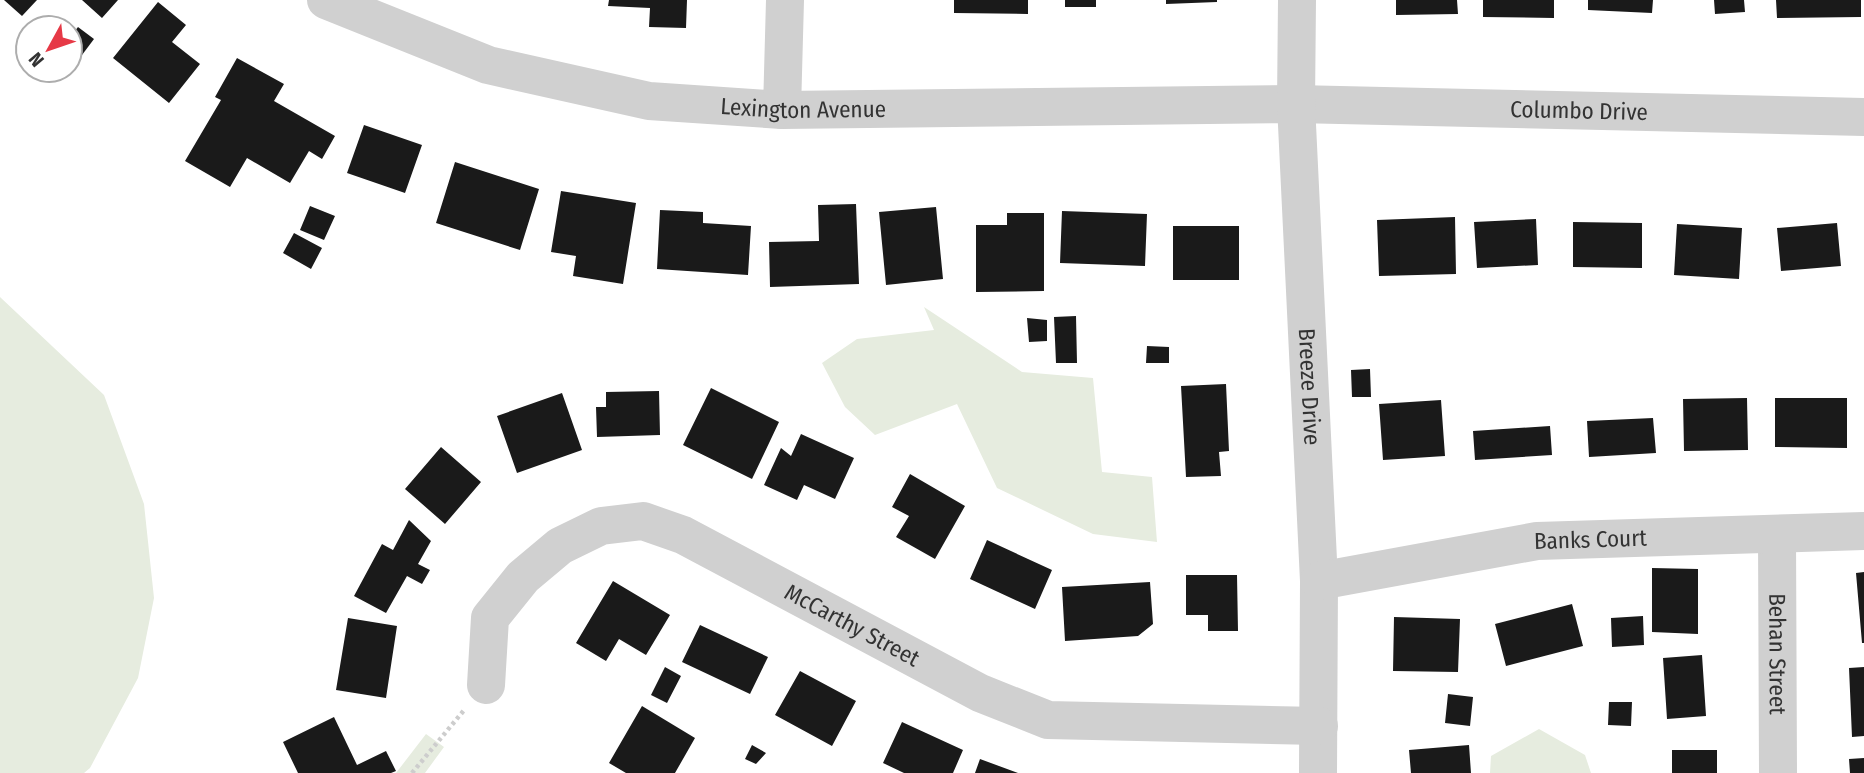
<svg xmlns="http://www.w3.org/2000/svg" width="1864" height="773" font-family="'Fira Sans Condensed',sans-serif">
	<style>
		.green { fill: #e6ecdf }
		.building { fill: #1a1a1a }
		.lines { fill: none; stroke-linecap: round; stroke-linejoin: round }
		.path { stroke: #cdcdcd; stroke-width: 4.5; stroke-dasharray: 3.5 3.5; stroke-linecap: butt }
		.minor { stroke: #d0d0d0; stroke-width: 38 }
		.labels { text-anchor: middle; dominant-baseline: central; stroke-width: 7; stroke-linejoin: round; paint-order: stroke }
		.street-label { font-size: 23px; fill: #333; stroke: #fff }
	</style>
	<rect width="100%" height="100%" fill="#fff"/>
	<path class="green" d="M0,297L104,395L144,504L154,598L138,678L90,768L84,773H0Z
		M924,307L1022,372L1093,378L1102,472L1152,477L1157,542L1093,534L997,488L957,404L875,435L845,407L822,363L857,339L934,330Z
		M1539,729L1585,755L1591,773H1490L1491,756Z
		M426,734L444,747L425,773H396Z"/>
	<path class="building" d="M4,0H37L22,16Z
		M82,0H118L102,18Z
		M609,0H687L686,28L649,27L650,8L608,6Z
		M954,0H1028V14L954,13Z
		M1065,0H1096V7H1065Z
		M1166,0H1217V2L1166,4Z
		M1396,0H1457L1458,14L1396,15Z
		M1483,0H1554V18L1483,17Z
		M1588,0H1653L1652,13L1588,10Z
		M1714,0H1744L1745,12L1715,14Z
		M1776,0H1861V17L1777,18Z
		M158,2L186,25L172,42L200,64L169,103L113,58Z
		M78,27L94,39L70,71V37Z
		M237,58L284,84L274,101L335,136L322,159L309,151L290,183L247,158L230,187L185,161L221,100L215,97Z
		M364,125L422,145L405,193L347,173Z
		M455,162L539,189L520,250L436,223Z
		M561,191L636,203L623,284L573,276L576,256L551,252Z
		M856,204L859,284L770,287L769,242L819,241L818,205Z
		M310,206L335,216L324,240L300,230Z
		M936,207L943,279L886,285L879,212Z
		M660,210L703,212V223L751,226L748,275L657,269Z
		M1062,211L1147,214L1145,266L1060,263Z
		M1007,213H1044V291L976,292V225H1007Z
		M1455,217L1456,274L1379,276L1377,220Z
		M1536,219L1538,265L1477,268L1474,222Z
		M1573,222L1642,223V268L1573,267Z
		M1837,223L1841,266L1781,271L1777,228Z
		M1677,224L1742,228L1739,279L1674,275Z
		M1173,226H1239V280H1173Z
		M294,233L322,248L311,269L283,253Z
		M1076,316L1077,363H1056L1054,317Z
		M1027,318L1047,320V341L1029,342Z
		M1147,346L1169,347V363H1146Z
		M1370,369L1371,397H1352L1351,370Z
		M1226,384L1229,451L1219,452L1221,476L1186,477L1181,386Z
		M711,388L779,422L752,479L683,445Z
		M659,391L660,435L597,437L596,407H606V392Z
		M562,393L582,450L517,473L497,416Z
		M1747,398L1748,450L1684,451L1683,399Z
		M1775,398H1847V448L1775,447Z
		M1441,400L1445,456L1383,460L1379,404Z
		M1653,418L1656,453L1589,457L1587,421Z
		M1550,426L1552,455L1475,460L1473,431Z
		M801,434L854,458L835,499L804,485L797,500L764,485L781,448L791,456Z
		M441,447L481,482L445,524L405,489Z
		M910,474L965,506L935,559L896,537L909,516L892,507Z
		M409,520L431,541L418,564L430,570L422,584L407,576L386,613L354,596L382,544L393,550Z
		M987,540L1052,570L1035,609L970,579Z
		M1652,568L1698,569V634L1652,632Z
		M1864,572V643H1862L1856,573Z
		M1186,575H1237L1238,631H1208V615H1186Z
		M613,581L670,615L646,655L619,639L606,661L576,643Z
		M1150,582L1153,624L1138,636L1065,641L1062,587Z
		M1572,604L1583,646L1506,666L1495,624Z
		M1643,616L1644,645L1612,647L1611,618Z
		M1394,617L1460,619L1458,672L1393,671Z
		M348,618L397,626L386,698L336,690Z
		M700,625L768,657L750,694L682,662Z
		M1702,655L1706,716L1667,719L1663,658Z
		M665,667L681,676L667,703L651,695Z
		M1864,667V736L1852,737L1849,668Z
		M800,671L856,701L832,746L775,715Z
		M1448,694L1473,697L1470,726L1445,723Z
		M1609,702H1632L1631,726L1608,725Z
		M642,706L695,738L675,773H626L609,763Z
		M334,717L357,765L386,751L396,771L391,773H298L283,742Z
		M902,722L963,750L953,773H904L883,763Z
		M752,745L766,753L756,764L745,759Z
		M1469,745L1471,773H1411L1409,750Z
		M1672,750H1717V773H1672Z
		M1864,758V773H1850L1849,759Z
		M980,759L1018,773H975Z"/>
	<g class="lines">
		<path class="path" d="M412,773L465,709"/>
		<g class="minor">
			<path id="s1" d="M326,0L488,65L649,101L782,110L1296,104L1864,117"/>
			<path id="s2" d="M1297,0L1296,104L1319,581L1318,773"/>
			<path d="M782,110L785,0"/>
			<path id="s3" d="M1777,535L1778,773"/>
			<path id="s4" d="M1319,581L1537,541L1864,531"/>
			<path id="s5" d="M486,685L490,618L523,577L560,546L601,526L643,521L683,535L980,693L1048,720L1319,726"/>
		</g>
	</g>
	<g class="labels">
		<g class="street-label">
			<text stroke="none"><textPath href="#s1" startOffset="494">Lexington Avenue</textPath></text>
			<text stroke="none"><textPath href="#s1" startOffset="1270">Columbo Drive</textPath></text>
			<text stroke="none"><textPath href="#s2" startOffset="387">Breeze Drive</textPath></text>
			<text stroke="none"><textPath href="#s4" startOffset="275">Banks Court</textPath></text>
			<text stroke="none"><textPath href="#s5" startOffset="490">McCarthy Street</textPath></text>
			<text stroke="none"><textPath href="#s3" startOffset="119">Behan Street</textPath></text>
		</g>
	</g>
	<g transform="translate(49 49) rotate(230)"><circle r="33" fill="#ffffff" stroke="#adadad" stroke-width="2"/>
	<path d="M0-5L12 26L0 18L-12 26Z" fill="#e63946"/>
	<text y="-10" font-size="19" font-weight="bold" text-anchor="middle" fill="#333333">N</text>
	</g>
</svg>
